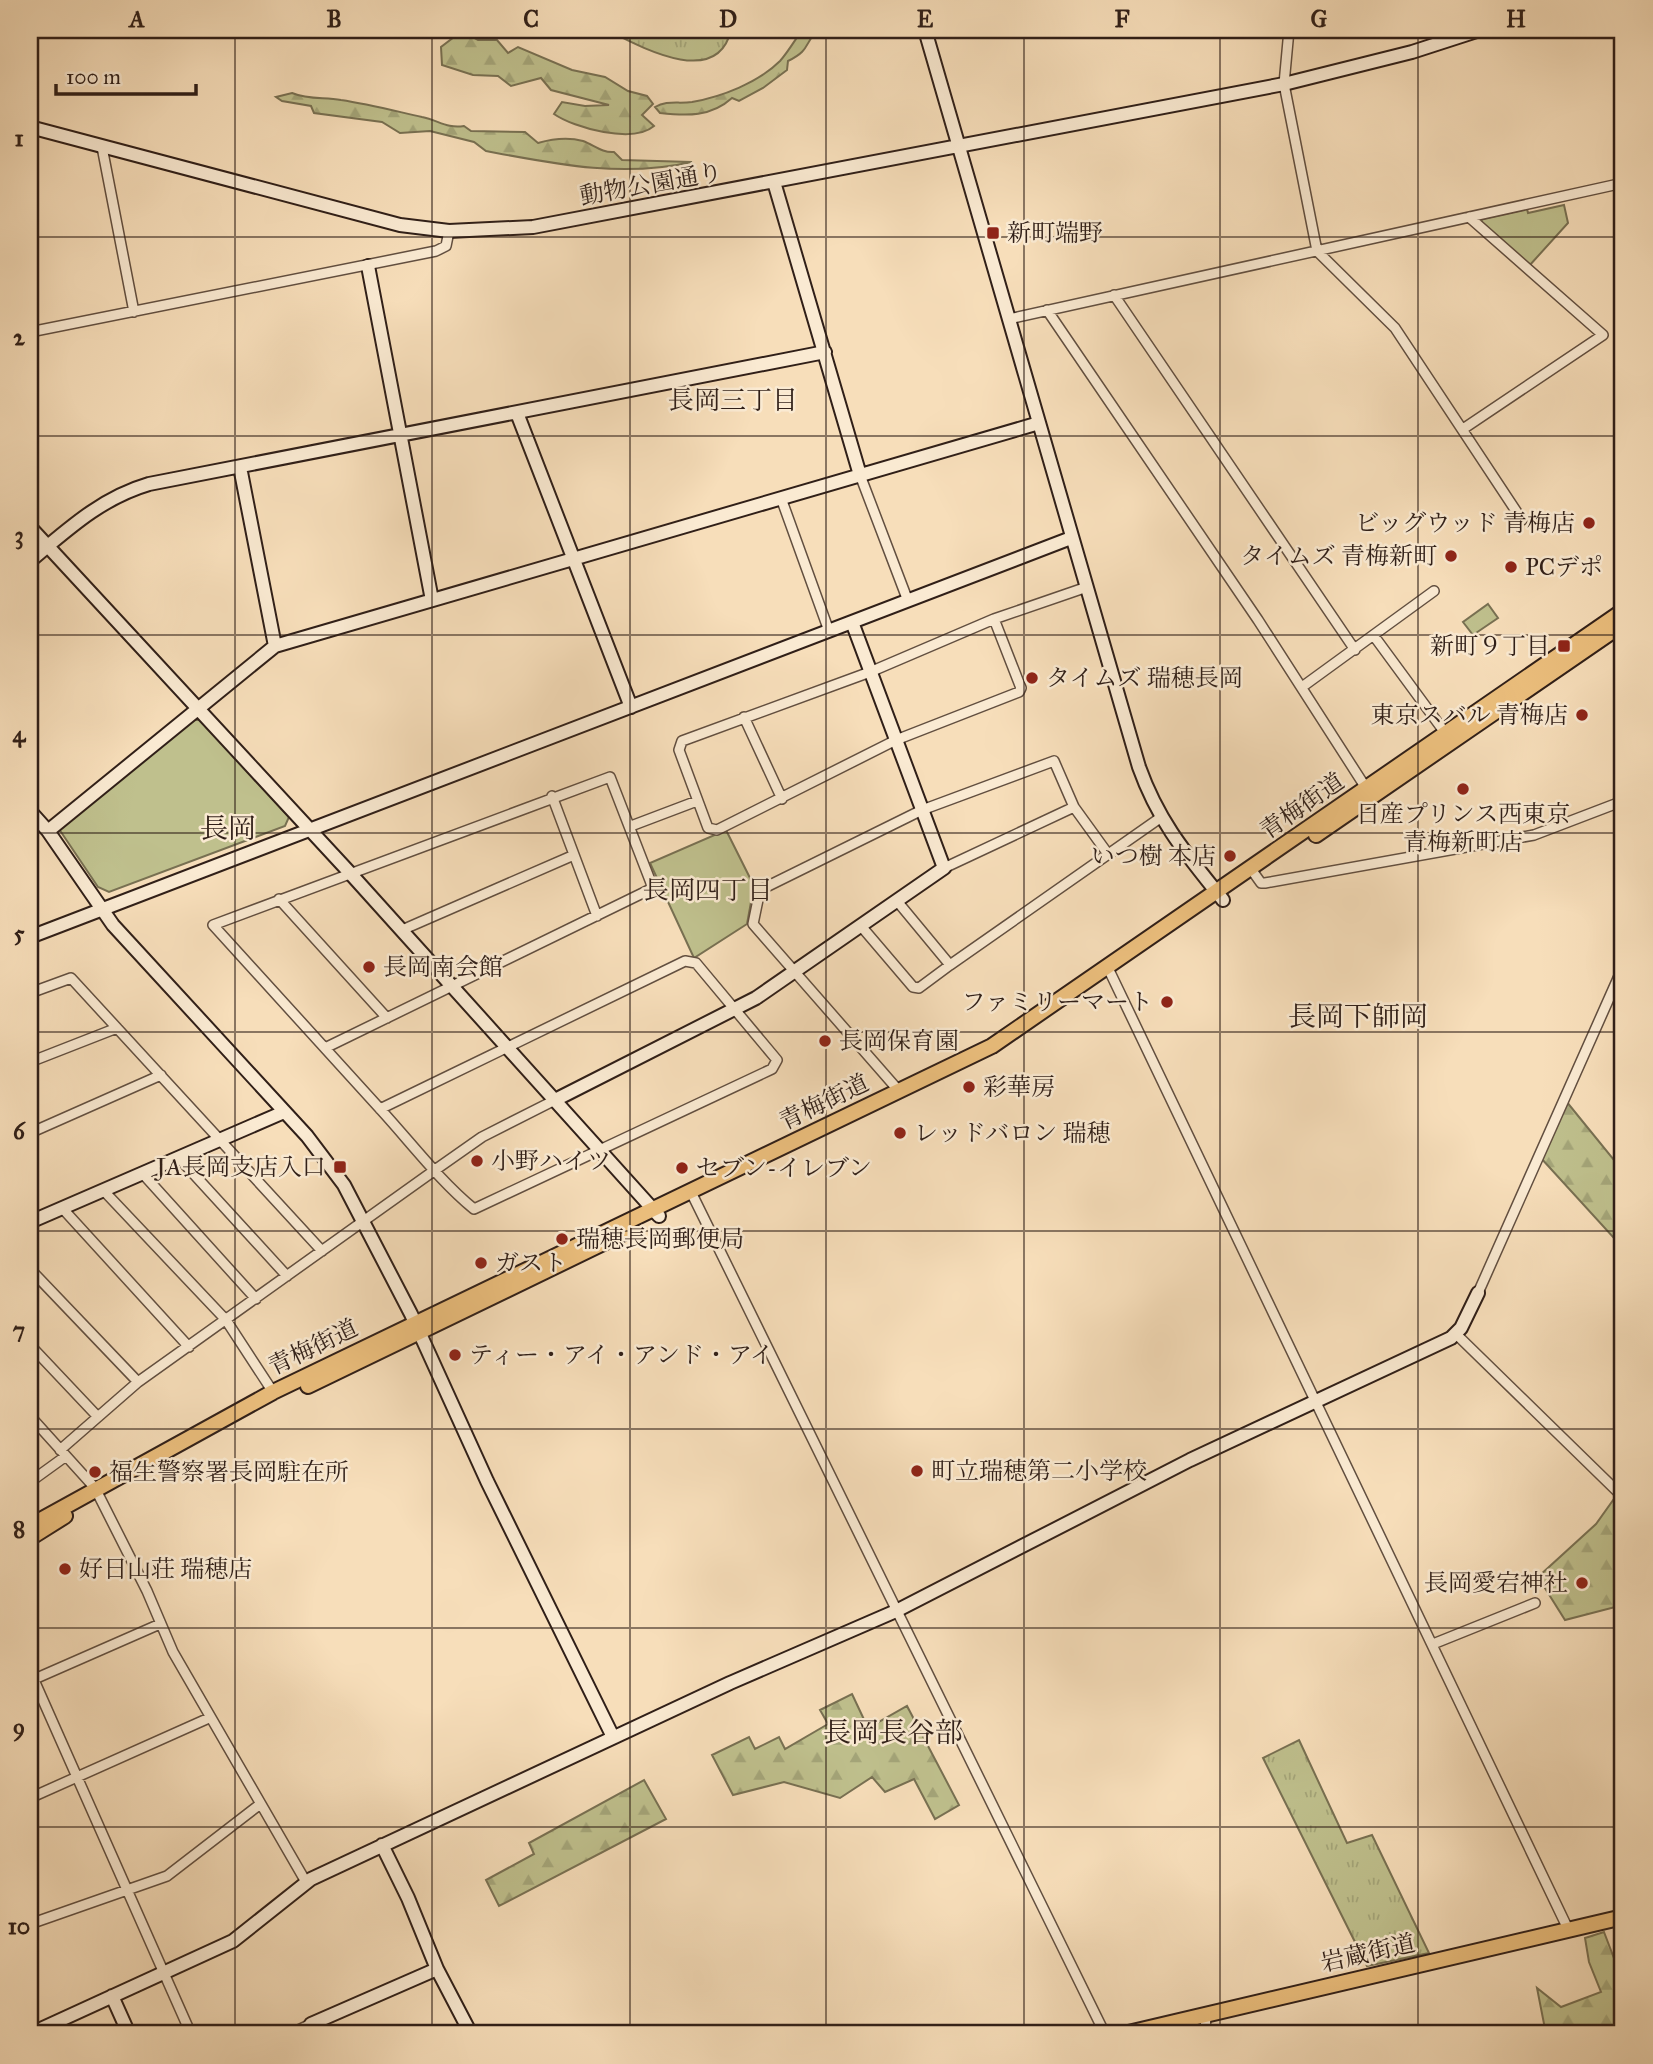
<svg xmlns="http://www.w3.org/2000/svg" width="1653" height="2064" font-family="'IM FELL Great Primer','Noto Serif JP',serif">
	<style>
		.grass { fill: url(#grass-tufts); stroke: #787052; stroke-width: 2 }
		.forest { fill: url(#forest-firs); stroke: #787052; stroke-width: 2 }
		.park { fill: #bfc08d; stroke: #787052; stroke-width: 2 }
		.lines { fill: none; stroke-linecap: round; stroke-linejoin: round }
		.street-casing { stroke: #624f40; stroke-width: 12 }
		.secondary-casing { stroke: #301f18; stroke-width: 16 }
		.primary-casing { stroke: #301f18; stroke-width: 18 }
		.street { stroke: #faead2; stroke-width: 9 }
		.secondary { stroke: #faead2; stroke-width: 12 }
		.primary { stroke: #ecbf7d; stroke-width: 14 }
		.grid { fill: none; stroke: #301f18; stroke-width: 2; stroke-opacity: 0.55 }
		.poi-dot { fill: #8f2418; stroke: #faead2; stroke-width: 2.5 }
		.labels { text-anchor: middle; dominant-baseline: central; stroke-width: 5; stroke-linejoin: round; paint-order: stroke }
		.street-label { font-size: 24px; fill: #301f18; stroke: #faead2 }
		.poi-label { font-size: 24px; fill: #301f18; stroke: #faead2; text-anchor: start }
		.neighbourhood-label { font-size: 26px; fill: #301f18; stroke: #faead2 }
		.quarter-label { font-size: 28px; fill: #301f18; stroke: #faead2 }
		.neatline { fill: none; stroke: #301f18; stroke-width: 2.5 }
		.grid-label { font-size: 23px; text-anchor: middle; font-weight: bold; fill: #301f18 }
	</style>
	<defs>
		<pattern id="grass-tufts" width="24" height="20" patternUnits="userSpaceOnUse" patternTransform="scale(1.75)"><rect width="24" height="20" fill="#bfc08d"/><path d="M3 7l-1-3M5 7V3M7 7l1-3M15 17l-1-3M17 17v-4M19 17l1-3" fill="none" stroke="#a4a579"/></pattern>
		<pattern id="forest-firs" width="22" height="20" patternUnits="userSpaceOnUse" patternTransform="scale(1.75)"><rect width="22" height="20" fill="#bfc08d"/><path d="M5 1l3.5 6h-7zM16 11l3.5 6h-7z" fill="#a4a579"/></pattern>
	</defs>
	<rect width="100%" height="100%" fill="#f7deba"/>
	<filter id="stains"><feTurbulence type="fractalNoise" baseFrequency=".00286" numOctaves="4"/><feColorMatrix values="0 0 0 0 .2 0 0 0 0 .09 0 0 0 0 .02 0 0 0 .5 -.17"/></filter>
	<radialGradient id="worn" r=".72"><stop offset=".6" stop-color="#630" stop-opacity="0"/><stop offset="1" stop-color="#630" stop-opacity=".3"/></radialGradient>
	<path class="grass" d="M607,30H731C717,90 639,46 607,30Z
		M1299,1740L1347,1843L1372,1835L1429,1953L1367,1966L1263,1758Z"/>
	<path class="forest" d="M802,30H817C804,45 810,50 788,61L787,70L763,88L739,101L732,98C711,117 687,116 660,113L655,107C667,100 678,104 692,102C721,97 758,83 780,61C788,52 795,40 802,30Z
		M462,31L478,40H497L508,53L518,47L572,70L605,77L628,91L647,96L653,104L642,115L654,126C633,144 574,128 554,114L562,102L585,106L609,105L551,90L541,78L511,86L498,76L473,75L442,65L441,47Z
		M292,93C309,100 324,97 341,100C368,104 395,111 422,117C438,120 447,129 464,126L471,131L525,132L538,143C552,139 568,137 583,141C594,145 602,153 614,152L622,160L692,162C622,178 555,164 486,151L474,142L430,131L400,133L382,122L314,113L311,106L282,101L276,97Z
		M1566,1101L1623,1171V1248L1540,1157Z
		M1616,1496L1623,1503V1605L1565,1620L1538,1577L1596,1524Z
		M852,1694L868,1728L907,1706L959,1805L935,1819L914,1779L885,1792L872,1777L840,1798L784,1782L733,1795L712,1755L749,1737L755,1749L779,1737L785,1749L828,1724L820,1710Z
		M644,1780L666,1819L499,1906L486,1880L534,1854L529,1843Z
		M1604,1932L1623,1982V2034H1546L1537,1988L1561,2007L1601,1992L1589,1962L1585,1938Z"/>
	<path class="park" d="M1564,205L1568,223L1529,266L1481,223L1482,219L1527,209L1528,213Z
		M1488,604L1498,618L1473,635L1463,622Z
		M193,720H202L289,817L285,826L109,892L98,887L59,829Z
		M726,830L754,886L747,924L694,958L650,863Z"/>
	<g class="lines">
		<defs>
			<path id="street" d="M1289,30L1284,84L1317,251L1395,328L1522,520
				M102,147L134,312
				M1114,295L1355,650
				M1047,310L1258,620L1366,788
				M1009,319L1623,183
				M30,332L436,251L446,246L449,231
				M1463,429L1603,335L1469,217
				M860,475L908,601
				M781,498L829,631
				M994,619L1021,688L1019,692L896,740L717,830L708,828L679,750L682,741L870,672Z
				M994,619L1087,587
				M1374,636L1446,734
				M1302,687L1434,591
				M744,717L782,799
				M552,796L597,916
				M631,826L697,801
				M944,868L1074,807
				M1251,869L1261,883H1265L1534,835L1623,801
				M279,899L387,1018
				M897,901L950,965L1160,818
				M861,926L913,987L919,988L950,965
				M402,930L574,855
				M1108,968L1569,1931
				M30,993L71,978L322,1251
				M325,1048L653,888L610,777L213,925C270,987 326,1049 382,1111C412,1144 440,1181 474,1209L772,1069L777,1060L696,963L685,961L380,1109
				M30,1062L117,1028
				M899,1091L753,924L760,890L922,810L1054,761L1074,807L1108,854
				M30,1133L161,1075
				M179,1158L287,1276
				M143,1174L256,1299
				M103,1190L226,1320L273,1392
				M691,1192L1105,2034
				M63,1209L189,1347
				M30,1269L138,1382
				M1478,1293L1623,967
				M1456,1334L1623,1497
				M30,1345L98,1417
				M30,1416L95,1488L147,1591L173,1652L306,1882
				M60,1450L138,1382L435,1170L482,1137L555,1100
				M30,1482L66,1456
				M1433,1644L1535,1603
				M30,1671L191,2034
				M30,1681L160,1624
				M30,1798L209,1718
				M30,1924L167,1876L259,1805
				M290,2034L311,2024
				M1205,2034L1206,2014"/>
			<path id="secondary" d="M925,30L1139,767C1159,823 1187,855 1223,900
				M30,127L400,225L449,231L533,227L1284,84L1412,52L1480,30
				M774,182L860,475
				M368,266L432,600
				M517,413L631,707
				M240,467L275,646
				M30,527L350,873L659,1216
				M30,561C67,530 101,498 149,484L825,352
				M30,811L48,831L113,925L307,1136L344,1185L411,1314L487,1481L613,1737
				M48,831L275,646L1039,423
				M30,937L1071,538
				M555,1100L756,998L944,868L852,622
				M30,1222L284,1112
				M382,1845L408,1898L437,1969
				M112,1996L129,2034
				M311,2024L437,1969L471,2034
				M30,2034L233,1941L311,1879L730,1683L896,1611L1190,1460L1451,1338L1461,1328L1478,1293"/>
			<path id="primary" d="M1316,835L1623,624
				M308,1386L624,1233
				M30,1526L273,1392L992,1046L1623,611
				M30,1538L65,1516
				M1124,2034L1623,1917"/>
		</defs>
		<use href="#street" class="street-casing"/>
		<use href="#secondary" class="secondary-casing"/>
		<use href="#primary" class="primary-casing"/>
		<use href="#street" class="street"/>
		<use href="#secondary" class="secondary"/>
		<use href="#primary" class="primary"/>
	</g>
	<path class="grid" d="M235,30V2034M432,30V2034M630,30V2034M826,30V2034M1024,30V2034M1220,30V2034M1418,30V2034M30,237H1623M30,436H1623M30,635H1623M30,833H1623M30,1032H1623M30,1231H1623M30,1429H1623M30,1628H1623M30,1827H1623"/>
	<g class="poi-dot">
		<rect x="986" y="226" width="14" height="14" rx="3.5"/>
		<circle cx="1589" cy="523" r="7"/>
		<circle cx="1451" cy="556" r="7"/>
		<circle cx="1511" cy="567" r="7"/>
		<rect x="1557" y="639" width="14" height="14" rx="3.5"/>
		<circle cx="1032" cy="678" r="7"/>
		<circle cx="1582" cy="715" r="7"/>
		<circle cx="1463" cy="789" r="7"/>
		<circle cx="1230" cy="856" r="7"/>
		<circle cx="369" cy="967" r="7"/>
		<circle cx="1167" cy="1002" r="7"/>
		<circle cx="825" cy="1041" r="7"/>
		<circle cx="969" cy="1087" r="7"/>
		<circle cx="900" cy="1133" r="7"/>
		<circle cx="477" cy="1161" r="7"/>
		<rect x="333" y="1160" width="14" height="14" rx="3.5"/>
		<circle cx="682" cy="1168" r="7"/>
		<circle cx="562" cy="1239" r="7"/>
		<circle cx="481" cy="1263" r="7"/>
		<circle cx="455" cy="1355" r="7"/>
		<circle cx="917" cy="1471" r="7"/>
		<circle cx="95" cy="1472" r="7"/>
		<circle cx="65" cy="1569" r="7"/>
		<circle cx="1582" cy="1583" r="7"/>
	</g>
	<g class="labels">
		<g class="street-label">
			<text transform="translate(651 184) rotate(-10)">動物公園通り</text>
			<text transform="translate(1302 806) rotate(-35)">青梅街道</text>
			<text transform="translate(824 1102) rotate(-26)">青梅街道</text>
			<text transform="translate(313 1347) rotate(-26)">青梅街道</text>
			<text transform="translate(1368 1953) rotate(-13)">岩蔵街道</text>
		</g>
		<g class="poi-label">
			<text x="1007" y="233">新町端野</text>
			<text x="1575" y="523" text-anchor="end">ビッグウッド 青梅店</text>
			<text x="1437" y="556" text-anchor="end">タイムズ 青梅新町</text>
			<text x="1525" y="567">PCデポ</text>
			<text x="1550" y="646" text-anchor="end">新町９丁目</text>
			<text x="1046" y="678">タイムズ 瑞穂長岡</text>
			<text x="1568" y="715" text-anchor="end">東京スバル 青梅店</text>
			<text x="1463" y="814" text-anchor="middle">日産プリンス西東京<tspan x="1463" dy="28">青梅新町店</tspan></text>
			<text x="1216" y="856" text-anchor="end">いつ樹 本店</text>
			<text x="383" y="967">長岡南会館</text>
			<text x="1153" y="1002" text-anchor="end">ファミリーマート</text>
			<text x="839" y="1041">長岡保育園</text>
			<text x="983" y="1087">彩華房</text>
			<text x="914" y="1133">レッドバロン 瑞穂</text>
			<text x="491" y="1161">小野ハイツ</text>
			<text x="326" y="1167" text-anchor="end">JA長岡支店入口</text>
			<text x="696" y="1168">セブン-イレブン</text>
			<text x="576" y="1239">瑞穂長岡郵便局</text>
			<text x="495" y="1263">ガスト</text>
			<text x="469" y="1355">ティー・アイ・アンド・アイ</text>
			<text x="931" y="1471">町立瑞穂第二小学校</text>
			<text x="109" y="1472">福生警察署長岡駐在所</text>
			<text x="79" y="1569">好日山荘 瑞穂店</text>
			<text x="1568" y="1583" text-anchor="end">長岡愛宕神社</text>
		</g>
		<g class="neighbourhood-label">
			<text x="733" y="400">長岡三丁目</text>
			<text x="708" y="890">長岡四丁目</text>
		</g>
		<g class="quarter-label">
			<text x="228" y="828">長岡</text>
			<text x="1358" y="1016">長岡下師岡</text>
			<text x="893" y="1732">長岡長谷部</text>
		</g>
	</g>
	<rect width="1653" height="2064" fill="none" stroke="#f7deba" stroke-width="77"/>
	<path d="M56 84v10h140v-10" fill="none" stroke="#301f18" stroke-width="3.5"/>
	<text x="66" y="84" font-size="21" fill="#301f18" stroke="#faead2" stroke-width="5" paint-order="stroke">100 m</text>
	<rect x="38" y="38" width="1576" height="1987" class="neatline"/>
	<g class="grid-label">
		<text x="137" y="27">A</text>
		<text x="334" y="27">B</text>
		<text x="531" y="27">C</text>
		<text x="728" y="27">D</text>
		<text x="925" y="27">E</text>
		<text x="1122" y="27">F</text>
		<text x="1319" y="27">G</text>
		<text x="1516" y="27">H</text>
		<text x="19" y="146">1</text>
		<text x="19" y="345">2</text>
		<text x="19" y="543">3</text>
		<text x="19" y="742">4</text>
		<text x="19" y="941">5</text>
		<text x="19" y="1139">6</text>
		<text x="19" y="1338">7</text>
		<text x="19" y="1537">8</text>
		<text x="19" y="1735">9</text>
		<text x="19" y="1934">10</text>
	</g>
	<rect width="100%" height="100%" filter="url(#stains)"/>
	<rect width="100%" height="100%" fill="url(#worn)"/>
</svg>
